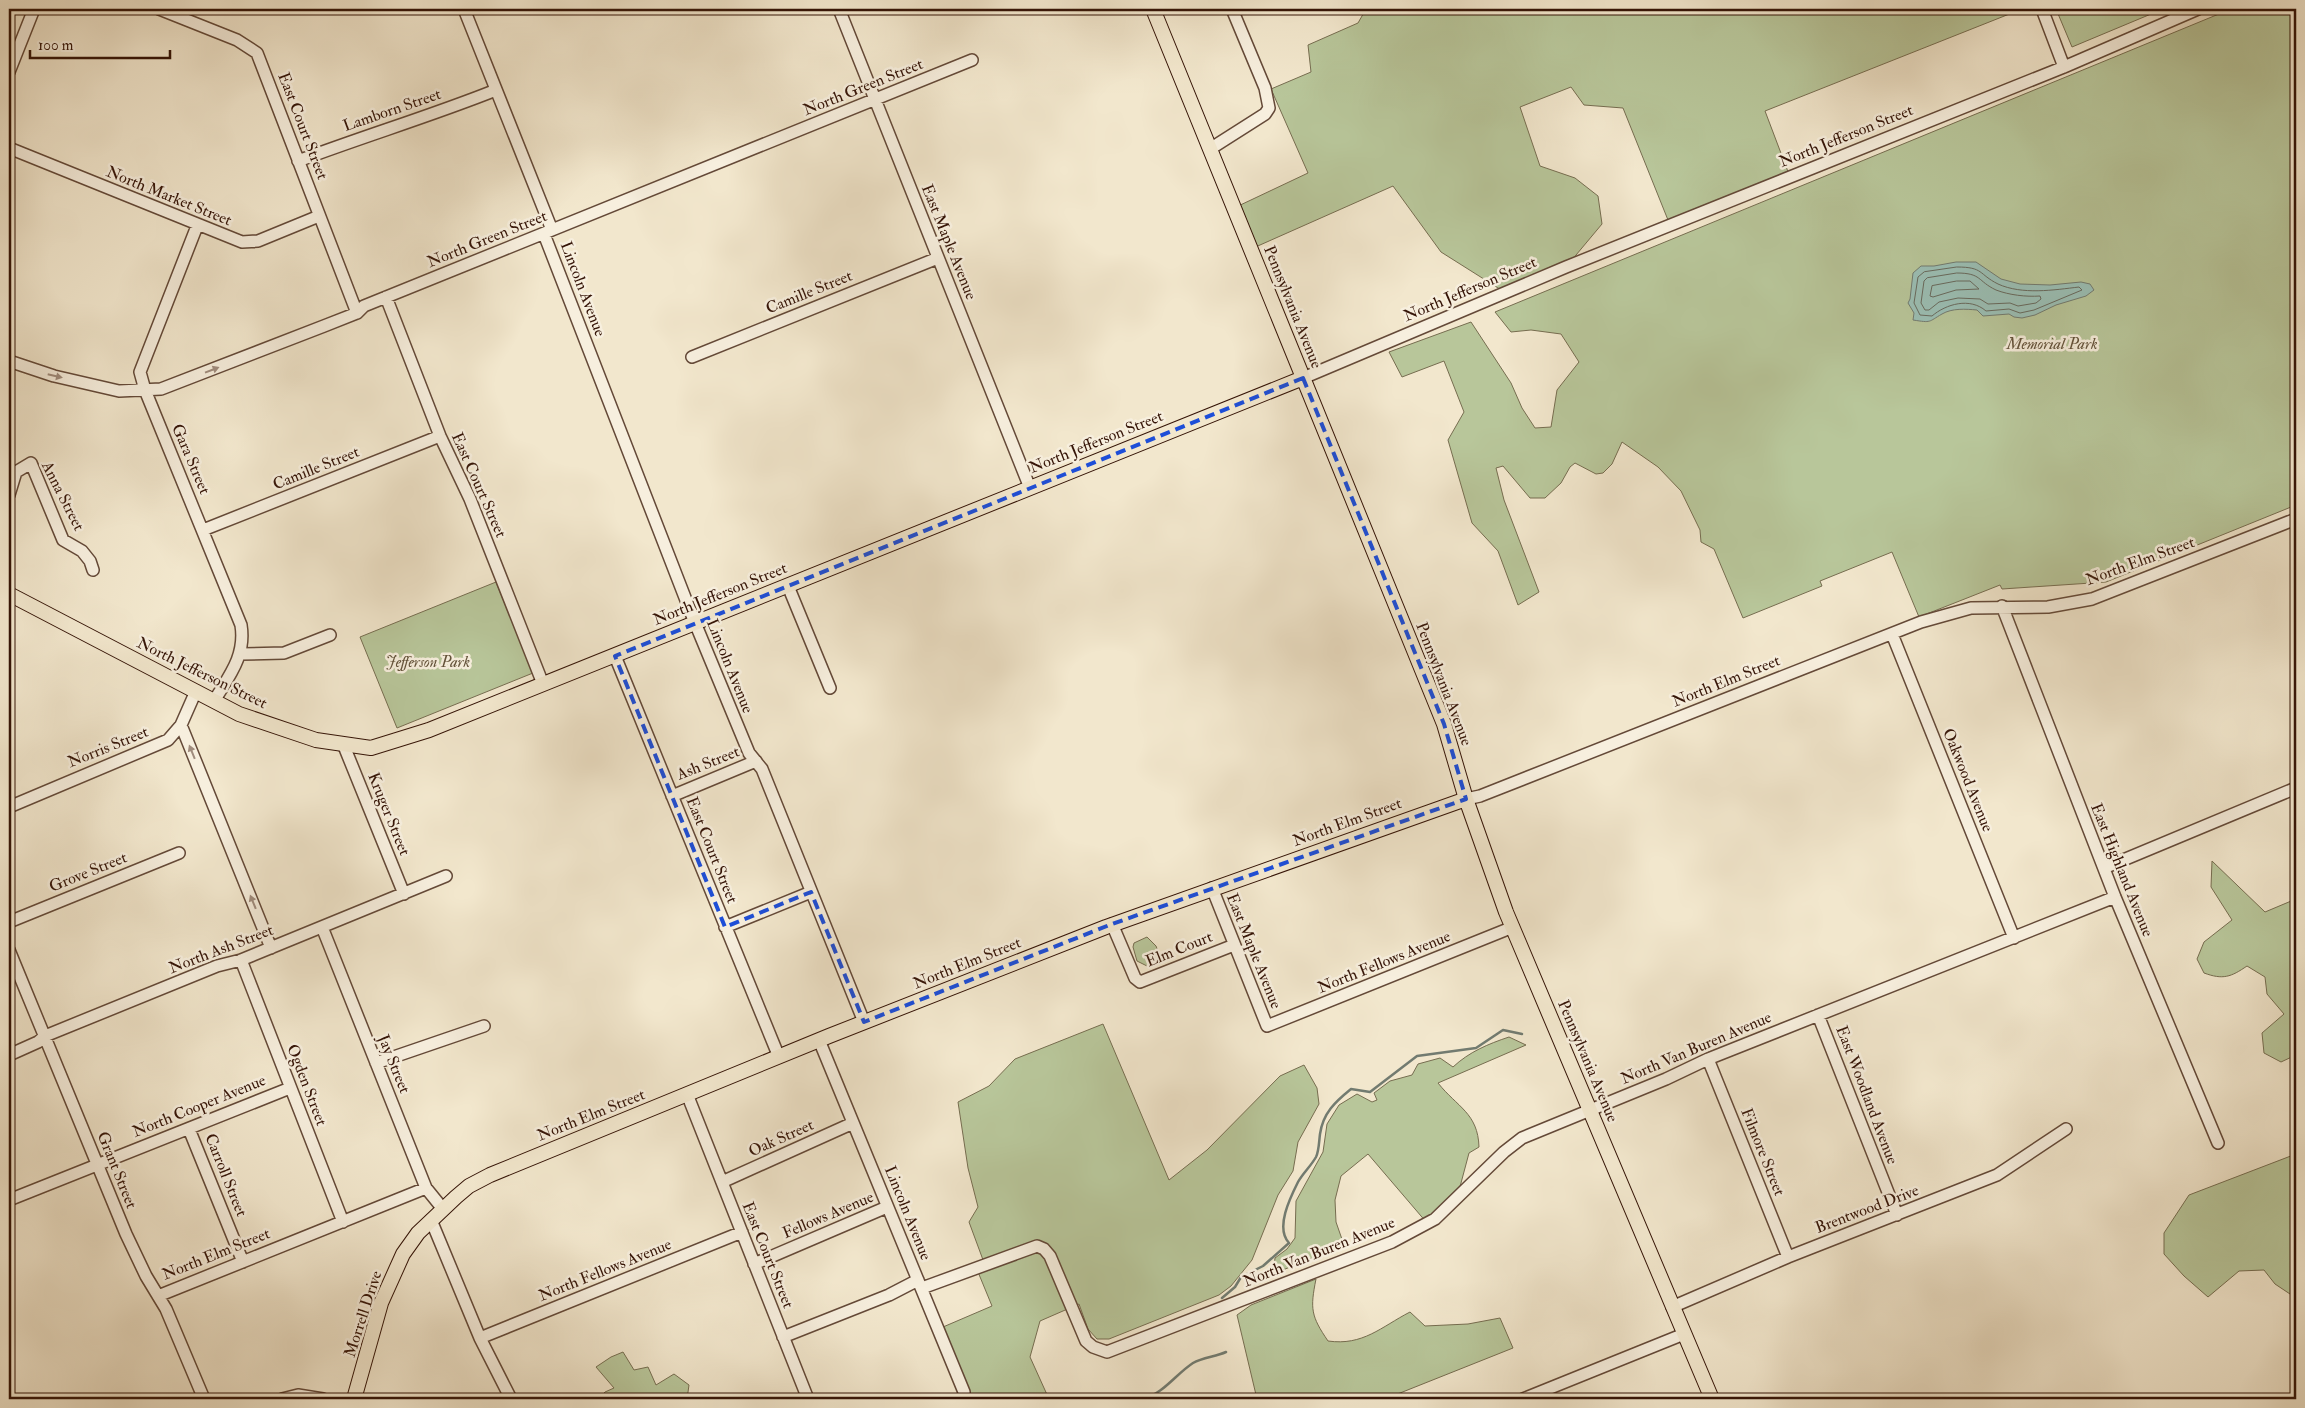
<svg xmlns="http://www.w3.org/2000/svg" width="2305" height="1408" font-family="'IM FELL Double Pica',serif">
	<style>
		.green { fill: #b8c69a; stroke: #766d50 }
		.water { fill: #9bc0b6; stroke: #727b70 }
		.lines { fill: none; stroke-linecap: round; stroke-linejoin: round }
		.shore { stroke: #686a5e; stroke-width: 1 }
		.stream { stroke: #727b70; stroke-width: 2.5 }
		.minor-casing { stroke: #644938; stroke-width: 14 }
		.major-casing { stroke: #351407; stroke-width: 16 }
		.minor { stroke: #f7efde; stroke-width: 11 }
		.major { stroke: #f2e7cd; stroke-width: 14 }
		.oneway { fill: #a08c7d }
		.marked { fill: none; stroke: #1d4ed8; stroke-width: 4; stroke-dasharray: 10 6; stroke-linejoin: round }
		.labels { text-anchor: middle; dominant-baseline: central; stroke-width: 5; stroke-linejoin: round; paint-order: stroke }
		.street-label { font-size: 16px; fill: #351407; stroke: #f7efde }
		.park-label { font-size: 16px; font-style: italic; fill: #63523a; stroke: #f7efde }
	</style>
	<rect width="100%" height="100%" fill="#f2e7cd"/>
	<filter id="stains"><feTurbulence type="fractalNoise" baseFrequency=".004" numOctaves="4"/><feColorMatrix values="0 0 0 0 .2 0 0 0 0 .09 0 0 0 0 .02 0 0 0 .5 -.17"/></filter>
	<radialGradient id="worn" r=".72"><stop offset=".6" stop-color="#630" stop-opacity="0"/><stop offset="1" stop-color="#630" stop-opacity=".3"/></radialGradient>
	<path class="green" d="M1366,9H2022L1765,111L1790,177L1670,225L1623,108L1584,105L1571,87L1520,107L1540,166L1575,178L1598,196L1602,224L1566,267L1506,293L1441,252L1393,186L1251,249L1234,208L1308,173L1271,89L1311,72L1308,45L1358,23Z
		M2056,9H2163L2072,47Z
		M2231,9H2296V505L2106,582L2002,589L2000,585L1919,617L1892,552L1820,581L1822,586L1743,618L1714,549L1701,542L1700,530L1681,491L1658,467L1622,442L1612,464L1603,473L1596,474L1575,463L1570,467L1561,483L1545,498H1530L1503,466L1496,468L1504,500L1539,592L1518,605L1498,551L1472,523L1448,440L1464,412L1444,361L1402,377L1389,352L1471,322L1511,383L1522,408L1535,428L1551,427L1557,390L1579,362L1561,334L1531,330L1511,332L1495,312Z
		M496,582L533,673L397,728L360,637Z
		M2212,861L2265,912L2296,899V1055L2281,1062L2264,1053L2262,1033L2284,1014L2267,994L2265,977L2247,966C2231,977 2223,980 2204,973L2197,959L2204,942L2232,920L2211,887Z
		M1147,937L1156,946L1161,959L1147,966L1137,961L1133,947L1134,943Z
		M1103,1024L1169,1180L1207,1150L1280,1076L1304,1065L1317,1088L1319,1104L1298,1142L1293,1171L1278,1195L1252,1260L1231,1286L1219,1295L1109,1339H1097L1088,1329L1079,1304L1040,1321L1030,1357L1049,1399H973L943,1327L992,1306L978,1272L986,1268L969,1222L978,1207L968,1168L958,1102L989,1086L1015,1059Z
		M1509,1037L1526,1045L1438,1083C1457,1107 1478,1113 1479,1147L1469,1153L1457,1198L1427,1223L1368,1154L1341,1176L1335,1200L1336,1222L1344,1245L1273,1274L1275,1258L1287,1249L1295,1238L1296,1201L1323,1152L1327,1124L1339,1105L1357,1094L1372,1102L1377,1100L1374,1093L1390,1081L1412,1075L1418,1064L1440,1058L1453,1067C1469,1052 1488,1044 1509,1037Z
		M2296,1154V1298L2275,1284L2264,1270L2239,1271L2208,1297L2184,1276L2164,1254V1233L2189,1195Z
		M1316,1279C1310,1309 1311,1316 1328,1341C1363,1346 1381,1327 1410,1312L1425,1326L1468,1324L1500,1318L1513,1348L1385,1399H1257L1237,1315L1251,1305Z
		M623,1352L634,1370L648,1367L656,1385L674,1374L689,1385L687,1399H598L605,1392L614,1388L596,1367L611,1357Z"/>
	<path class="water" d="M1956,262H1976L2001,279L2020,284L2050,285L2081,282L2090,284L2094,290L2086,296L2056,305L2035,315L2022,318L2014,317L2009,314L1983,316L1977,310C1966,309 1952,308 1942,314C1928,322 1932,323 1913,320L1914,313L1908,303L1910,299L1913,273L1921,266H1934Z"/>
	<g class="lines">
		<path class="shore" d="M1957,267C1984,267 1978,274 1998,284C2022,295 2054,290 2079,287L2082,290L2034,310L2020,313L2009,309L1986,311C1970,297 1946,304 1932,316L1920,315L1914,303L1918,277L1924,272Z
			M1957,273C1982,273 1977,281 1996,290C2009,295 2026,297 2040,296L2041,299L2036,303L2018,306L2010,303L1988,304L1980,299L1958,298L1939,302L1929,310H1925L1921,303L1924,281L1927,278Z
			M1957,281H1970L1979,289L1956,290L1933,297L1930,296L1932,286Z"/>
		<path class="stream" d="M1222,1298L1235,1287L1241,1277L1263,1266L1289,1243C1275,1228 1290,1198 1298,1182C1303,1173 1311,1166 1316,1157C1319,1151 1319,1141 1320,1134C1323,1113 1335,1102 1351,1089L1370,1092L1417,1056L1476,1048L1503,1030L1522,1034
			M1143,1399C1163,1394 1176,1374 1193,1363C1203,1357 1215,1357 1226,1352"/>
		<defs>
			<path id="minor" d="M159,9L237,40L257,53L357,313
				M464,9L552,230
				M839,9L1030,488
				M2042,9L2064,67
				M9,72L34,9
				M9,148L242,242L258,241L319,216
				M1210,149L1265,114L1269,108L1265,88L1232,9
				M298,161C364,136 431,116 496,90
				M197,226L140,372L145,390L241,625C246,656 229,676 214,701
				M544,234L691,613L749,753L762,769L864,1022
				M386,297L440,436L470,499L543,684
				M692,357L938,258
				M9,361L54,376L119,391L161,389L324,326L357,313L364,306L972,60
				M1303,378L1566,267L2064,67L2198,9
				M9,495L16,472L31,463L63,540L82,551L90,561L93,570
				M203,530L440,436
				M788,586L830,688
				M2002,606L2115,897L2218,1143
				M1892,634L2014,938
				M241,654L284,653L330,635
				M615,656L779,1057
				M181,725L271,948
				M344,746L404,894
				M672,796L756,761
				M1466,799L1480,796L1921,622L1971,608L2048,607L2092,599L2296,519
				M9,807L168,740L181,725L196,691
				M2104,868L2296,788
				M1212,888L1267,1026L1513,927
				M9,922L179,853
				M1112,924L1135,978L1140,982L1234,945
				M322,927L426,1188L443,1209
				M725,927L811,892
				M9,950L126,1234L146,1276L166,1309L204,1399
				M241,960L343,1222
				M1818,1015L1897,1215
				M819,1040L964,1392V1399
				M9,1055L38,1042L45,1036L217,966L241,960L446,876
				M1708,1059L1788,1257
				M376,1063L484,1026
				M687,1094L808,1399
				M189,1129L243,1262
				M722,1182L853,1123
				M9,1200L290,1088
				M431,1220L480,1338L511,1399
				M754,1264L887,1207
				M922,1288L1037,1246L1044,1249L1050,1256L1086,1341L1093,1347L1107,1352L1392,1242L1435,1219L1504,1152L1522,1138L1666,1079L1708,1059L2115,897
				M158,1296L426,1188
				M1672,1307L1788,1257L1997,1175L2066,1129
				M783,1337L889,1295L918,1280
				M480,1338L742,1232
				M282,1399L298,1395L323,1399
				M1523,1399L1684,1334"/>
			<path id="major" d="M1153,9L1444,724L1466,799L1506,912L1712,1399
				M9,594L239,714L316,740L371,748L429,730L1303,378
				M354,1399L381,1303L403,1254L418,1233L456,1197L469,1186L490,1175L829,1036L1106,927L1466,799"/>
		</defs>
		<use href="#minor" class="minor-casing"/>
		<use href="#major" class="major-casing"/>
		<use href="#minor" class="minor"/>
		<use href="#major" class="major"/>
	</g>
	<defs><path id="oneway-solid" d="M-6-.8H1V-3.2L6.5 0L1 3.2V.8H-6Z" transform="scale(1.25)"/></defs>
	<g class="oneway">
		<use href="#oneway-solid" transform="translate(212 370) rotate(-21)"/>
		<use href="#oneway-solid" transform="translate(55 376) rotate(13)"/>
		<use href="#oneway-solid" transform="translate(192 752) rotate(-112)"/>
		<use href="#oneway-solid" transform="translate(253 902) rotate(-112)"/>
	</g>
	<path class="marked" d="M1303,378L1444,724L1466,799L1112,924L864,1022L811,892L725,927L615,656Z"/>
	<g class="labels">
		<g class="street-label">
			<text transform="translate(863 87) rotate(-22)">North Green Street</text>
			<text transform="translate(392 110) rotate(-19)">Lamborn Street</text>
			<text transform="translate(303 126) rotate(69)">East Court Street</text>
			<text transform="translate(1846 136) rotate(-22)">North Jefferson Street</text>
			<text transform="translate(169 196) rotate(22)">North Market Street</text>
			<text transform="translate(487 239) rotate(-22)">North Green Street</text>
			<text transform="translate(949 242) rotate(68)">East Maple Avenue</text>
			<text transform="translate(583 289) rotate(69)">Lincoln Avenue</text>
			<text transform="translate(1470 289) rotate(-23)">North Jefferson Street</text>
			<text transform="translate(809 292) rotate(-22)">Camille Street</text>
			<text transform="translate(1293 307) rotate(68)">Pennsylvania Avenue</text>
			<text transform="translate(1096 442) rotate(-22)">North Jefferson Street</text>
			<text transform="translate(191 459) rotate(67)">Gara Street</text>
			<text transform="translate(316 468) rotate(-22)">Camille Street</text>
			<text transform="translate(479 485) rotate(66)">East Court Street</text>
			<text transform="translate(63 496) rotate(63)">Anna Street</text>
			<text transform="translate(2140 561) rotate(-20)">North Elm Street</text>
			<text transform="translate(720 594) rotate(-22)">North Jefferson Street</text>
			<text transform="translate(730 666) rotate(68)">Lincoln Avenue</text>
			<text transform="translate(202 673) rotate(26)">North Jefferson Street</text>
			<text transform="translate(1726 681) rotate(-22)">North Elm Street</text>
			<text transform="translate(1444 684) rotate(69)">Pennsylvania Avenue</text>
			<text transform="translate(108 747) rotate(-22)">Norris Street</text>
			<text transform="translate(708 763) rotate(-22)">Ash Street</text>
			<text transform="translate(1968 780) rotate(68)">Oakwood Avenue</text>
			<text transform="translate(389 814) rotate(68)">Kruger Street</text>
			<text transform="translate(1347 822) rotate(-20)">North Elm Street</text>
			<text transform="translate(712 850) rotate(68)">East Court Street</text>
			<text transform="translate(2122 870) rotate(68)">East Highland Avenue</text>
			<text transform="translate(88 872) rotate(-22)">Grove Street</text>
			<text transform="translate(221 949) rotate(-21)">North Ash Street</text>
			<text transform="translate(1179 949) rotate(-22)">Elm Court</text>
			<text transform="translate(1254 951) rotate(68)">East Maple Avenue</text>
			<text transform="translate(1384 962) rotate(-22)">North Fellows Avenue</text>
			<text transform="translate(967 963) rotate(-22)">North Elm Street</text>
			<text transform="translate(1696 1048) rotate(-23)">North Van Buren Avenue</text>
			<text transform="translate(1588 1061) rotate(67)">Pennsylvania Avenue</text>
			<text transform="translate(394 1064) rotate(68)">Jay Street</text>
			<text transform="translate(307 1085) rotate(69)">Ogden Street</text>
			<text transform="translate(1867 1095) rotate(69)">East Woodland Avenue</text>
			<text transform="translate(199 1106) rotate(-22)">North Cooper Avenue</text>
			<text transform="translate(591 1115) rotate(-22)">North Elm Street</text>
			<text transform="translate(781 1138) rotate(-24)">Oak Street</text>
			<text transform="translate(1763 1152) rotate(68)">Filmore Street</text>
			<text transform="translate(117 1170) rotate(68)">Grant Street</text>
			<text transform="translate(226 1175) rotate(68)">Carroll Street</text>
			<text transform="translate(1867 1209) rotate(-21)">Brentwood Drive</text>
			<text transform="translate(908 1213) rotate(68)">Lincoln Avenue</text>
			<text transform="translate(828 1215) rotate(-23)">Fellows Avenue</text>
			<text transform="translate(1319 1252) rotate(-22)">North Van Buren Avenue</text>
			<text transform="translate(216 1254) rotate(-22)">North Elm Street</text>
			<text transform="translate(768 1255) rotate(68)">East Court Street</text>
			<text transform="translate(605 1270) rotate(-22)">North Fellows Avenue</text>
			<text transform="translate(363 1314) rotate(-72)">Morrell Drive</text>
		</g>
		<g class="park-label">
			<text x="2052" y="344">Memorial Park</text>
			<text x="428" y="662">Jefferson Park</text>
		</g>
	</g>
	<rect width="2305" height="1408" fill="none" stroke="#f2e7cd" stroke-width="30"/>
	<rect x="10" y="10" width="2285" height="1388" fill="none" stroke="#351407" stroke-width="2.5"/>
	<rect x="15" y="15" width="2275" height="1378" fill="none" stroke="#351407"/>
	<path d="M30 50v8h140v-8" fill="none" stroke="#351407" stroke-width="2.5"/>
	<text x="38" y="50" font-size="15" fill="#351407" stroke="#f7efde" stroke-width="4" paint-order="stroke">100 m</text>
	<rect width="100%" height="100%" filter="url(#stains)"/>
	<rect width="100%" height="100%" fill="url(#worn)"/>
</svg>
